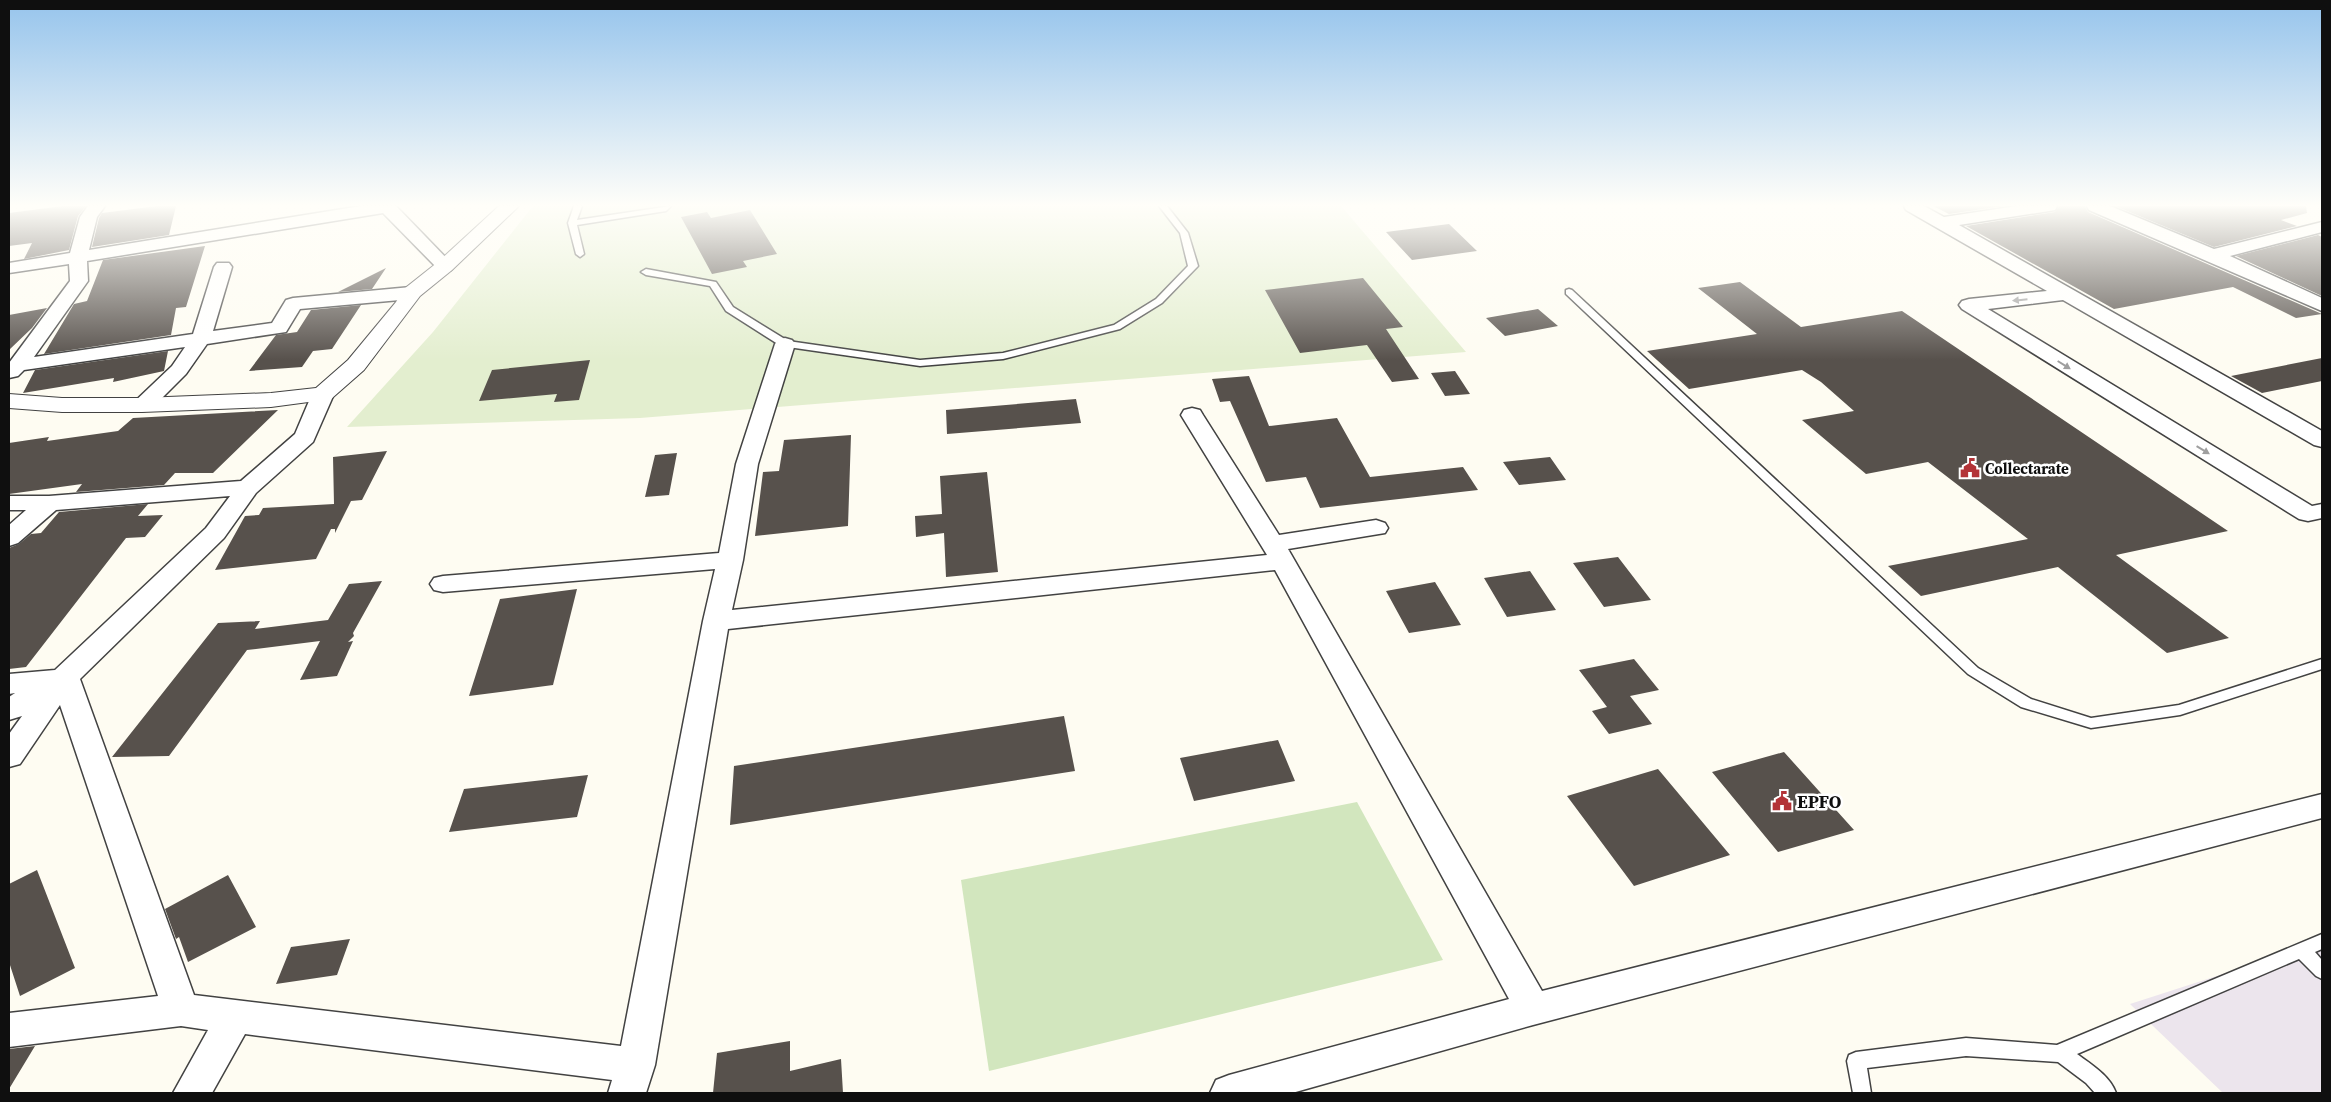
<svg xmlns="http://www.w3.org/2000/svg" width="2331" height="1102" font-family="'Source Serif 4',serif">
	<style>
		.industrial { fill: #ece5ed }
		.green { fill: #d2e6be }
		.pitch { fill: #e3eecf }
		.building { fill: #57514c }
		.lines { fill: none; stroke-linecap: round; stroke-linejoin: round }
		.service-casing { stroke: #424242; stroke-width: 3 }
		.minor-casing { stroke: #424242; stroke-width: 3 }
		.tertiary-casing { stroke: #424242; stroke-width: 2 }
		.service { fill: #fff; fill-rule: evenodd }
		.minor { fill: #fff; fill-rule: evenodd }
		.tertiary { fill: #fff; fill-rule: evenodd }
		.oneway { fill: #9f9f9f }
		.labels { text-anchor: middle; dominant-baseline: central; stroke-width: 5; stroke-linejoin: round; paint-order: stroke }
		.poi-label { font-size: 15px; font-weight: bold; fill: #0f0f0f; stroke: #fff; text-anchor: start }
		.near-poi-label { font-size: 18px; font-weight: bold; fill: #0f0f0f; stroke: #fff; text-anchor: start }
	</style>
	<rect width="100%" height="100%" fill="#fefcf2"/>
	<path class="industrial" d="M2322,942V1093H2223L2130,1004Z"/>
	<path class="green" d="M1357,802L1443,960L989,1071L961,880Z"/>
	<path class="pitch" d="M533,206H1341L1466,352L640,418L347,427L433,332Z"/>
	<path class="building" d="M63,206H86L78,216L69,250L24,259L32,243L9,246V213Z
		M157,206H176L169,235L92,247L99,218L102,213Z
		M1933,206H2004L1949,214Z
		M2059,206H2085L2088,212L2322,314L2296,318L2233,287L2114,309L1966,226L2055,212Z
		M2115,206H2306L2307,213L2281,220L2297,226L2214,247Z
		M750,210L777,254L743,261L747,267L712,274L681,217L707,212L711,218Z
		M1449,224L1477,251L1412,260L1386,232Z
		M2318,235L2322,237V296L2236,256Z
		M205,246L186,307L176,308L171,335L44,354L74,304L87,301L103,260Z
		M386,268L372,289L338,292Z
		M1363,278L1403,327L1386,329L1419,379L1392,382L1367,345L1300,353L1265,290Z
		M1740,282L1801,327L1902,311L2228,531L2116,555L2229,638L2167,653L2058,567L1921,596L1888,566L2028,539L1928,462L1866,474L1802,420L1854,411L1821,382L1802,370L1689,389L1647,351L1757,334L1698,288Z
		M361,305L332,349L313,351L302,367L249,371L276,335L297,332L311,310Z
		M47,308L32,328L9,350V315Z
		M1538,309L1558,326L1505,336L1486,318Z
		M168,351L164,371L113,382L114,378L23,393L35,370Z
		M2322,358V381L2262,393L2231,376Z
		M590,360L579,400L554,402L557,394L479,401L492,370Z
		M1455,371L1470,394L1445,396L1431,373Z
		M1249,376L1269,426L1337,418L1370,477L1463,467L1478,490L1320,508L1306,477L1266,482L1230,401L1220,402L1212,379Z
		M1076,399L1081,423L947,434L946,410Z
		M278,410L213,473H175L164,485L76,492L82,484L9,494V443L49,437L47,441L118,431L133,418Z
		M851,435L848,526L755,536L763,472L779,471L784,440Z
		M387,451L362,500L351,501L335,533V529H331L316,559L215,570L245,516L259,515L263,508L334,504L333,457Z
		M677,453L669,495L645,497L655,455Z
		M1550,457L1566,480L1519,485L1503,462Z
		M987,472L998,572L946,577L944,533L916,537L915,516L942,514L940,476Z
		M148,504L138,516L163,515L145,537L126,538L26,667L9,669V548L19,544L31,534L41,533L59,512Z
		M1618,557L1651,600L1604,607L1573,563Z
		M1530,571L1556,610L1507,617L1484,578Z
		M382,581L353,633L354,636L348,642L353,641L337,676L300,680L320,641L247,650L169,756L112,757L218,623L260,621L255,629L328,620L349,584Z
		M1435,582L1461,625L1409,633L1386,591Z
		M577,589L553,685L469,696L500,599Z
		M1634,659L1659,690L1630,696L1652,724L1609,734L1592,711L1607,707L1579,670Z
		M1064,716L1075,771L730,825L734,766Z
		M1278,740L1295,781L1194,801L1180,758Z
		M1784,752L1854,830L1778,852L1712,772Z
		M1658,769L1730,855L1634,886L1567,796Z
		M588,775L577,817L449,832L464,789Z
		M37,870L75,968L20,996L9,962V884Z
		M228,875L256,927L188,962L179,937L176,939L165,909Z
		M350,939L337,975L276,984L291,947Z
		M790,1041V1071L841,1059L843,1093H713L717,1053Z
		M35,1046L9,1089V1049Z"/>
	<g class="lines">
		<defs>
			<path id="service" d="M574,206H582L577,220L671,206L666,211L577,225L584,254L580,257L576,254L568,223Z
				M1159,206H1167L1188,233L1198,266L1162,303L1120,329L1003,359L920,366L781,346L726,311L710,286L646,275L641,272L646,269L716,282L733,307L788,341L920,360L1003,353L1114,325L1156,299L1188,266L1180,233Z
				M1569,289L1572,290L1978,668L2031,699L2091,718L2179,705L2322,659V669L2180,715L2091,728L2021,707L1968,674L1566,294V290Z
				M2322,934V949L2315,952L2322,960V979L2316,976L2299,959L2077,1054C2092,1065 2110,1076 2116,1093H2095L2086,1083L2058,1062L1966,1056L1867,1068L1871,1093H1853L1847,1061L1849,1055L1856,1052L1966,1038L2057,1045Z"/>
			<path id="minor" d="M88,206H105L97,217L89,250L361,206H396L454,266L451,270H439L383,213L87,261L88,281L34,357L193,334L214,267L217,263H229L232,267L213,331L272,323L286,300L293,298L411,287L418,289L420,293L418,297L411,299L300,309L286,332L207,344L186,374L150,410L142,411L134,410L131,405L172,366L185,347L24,370L18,376L9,378V363L70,281L69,264L9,273V263L70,253L80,217Z
				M1904,206H1924L1944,217L2017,206H2057L2055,210L2049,211L1959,225L2322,431V447L2314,445L2063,300L1988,309L2312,506L2322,504V518L2308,521L2299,519L1962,309L1959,305L1962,301L1969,299L2047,291L1906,210Z
				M2087,206H2110L2214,249L2322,222V232L2230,256L2322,298V311L2089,210Z
				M785,338L792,340L795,344L758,464L743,560L732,610L1267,555L1181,415L1184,410L1192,408L1200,410L1203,415L1279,535L1376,520L1385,523L1388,528L1385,533L1288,549L1542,991L2322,794V818L1533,1025L1292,1093H1210L1216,1080L1229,1075L1509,999L1275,570L728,629L655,1065L646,1093H608L612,1080L245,1034L212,1093H173L208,1030L181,1026L9,1047V1013L158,996L60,705L20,764L9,767V734L22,716L9,720V697L15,693L9,694V674L55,670L206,528L230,496L56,510L18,543L9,546V525L26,510H9V496H49L241,481L295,434L312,394L315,389L323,388L331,389L334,394L313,442L256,493L224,538L80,679L194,995L621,1046L703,621L715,569L443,592L434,590L430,584L434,578L443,576L719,553L736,464L775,344L778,340Z"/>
			<path id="tertiary" d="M499,206H519L452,270L420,296L364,370L331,399L271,407L142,412H62L9,408V394L62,398H142L271,393L316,388L348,360L396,302L404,289L438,262Z"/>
		</defs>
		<use href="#service" class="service-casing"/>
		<use href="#minor" class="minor-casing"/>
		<use href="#tertiary" class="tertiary-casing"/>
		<use href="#service" class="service"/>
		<use href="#minor" class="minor"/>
		<use href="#tertiary" class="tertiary"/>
	</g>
	<defs><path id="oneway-solid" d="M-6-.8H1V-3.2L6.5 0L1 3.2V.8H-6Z" transform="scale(1.25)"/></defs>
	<g class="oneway">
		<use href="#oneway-solid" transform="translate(2020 300) rotate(174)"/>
		<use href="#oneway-solid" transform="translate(2064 365) rotate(32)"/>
		<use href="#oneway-solid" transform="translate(2203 450) rotate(31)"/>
	</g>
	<linearGradient id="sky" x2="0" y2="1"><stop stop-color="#96c4ec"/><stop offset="0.57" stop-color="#fffef9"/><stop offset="1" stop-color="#fffef9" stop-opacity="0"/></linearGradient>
	<rect width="2331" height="360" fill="url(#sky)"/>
	<defs>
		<symbol id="civic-bare" viewBox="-9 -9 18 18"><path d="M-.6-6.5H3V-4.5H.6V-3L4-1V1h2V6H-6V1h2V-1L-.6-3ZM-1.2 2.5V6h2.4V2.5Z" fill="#b33337" stroke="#fff" stroke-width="2.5" paint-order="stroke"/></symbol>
	</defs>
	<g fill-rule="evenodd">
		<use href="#civic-bare" x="1956" y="454" width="28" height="28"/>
		<use href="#civic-bare" x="1768" y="787" width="28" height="28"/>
	</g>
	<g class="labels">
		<g class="poi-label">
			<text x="1985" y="468">Collectarate</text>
		</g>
		<g class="near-poi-label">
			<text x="1797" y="801">EPFO</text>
		</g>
	</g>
	<rect width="2331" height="1102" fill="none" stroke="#0f0f0f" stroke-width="20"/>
</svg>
